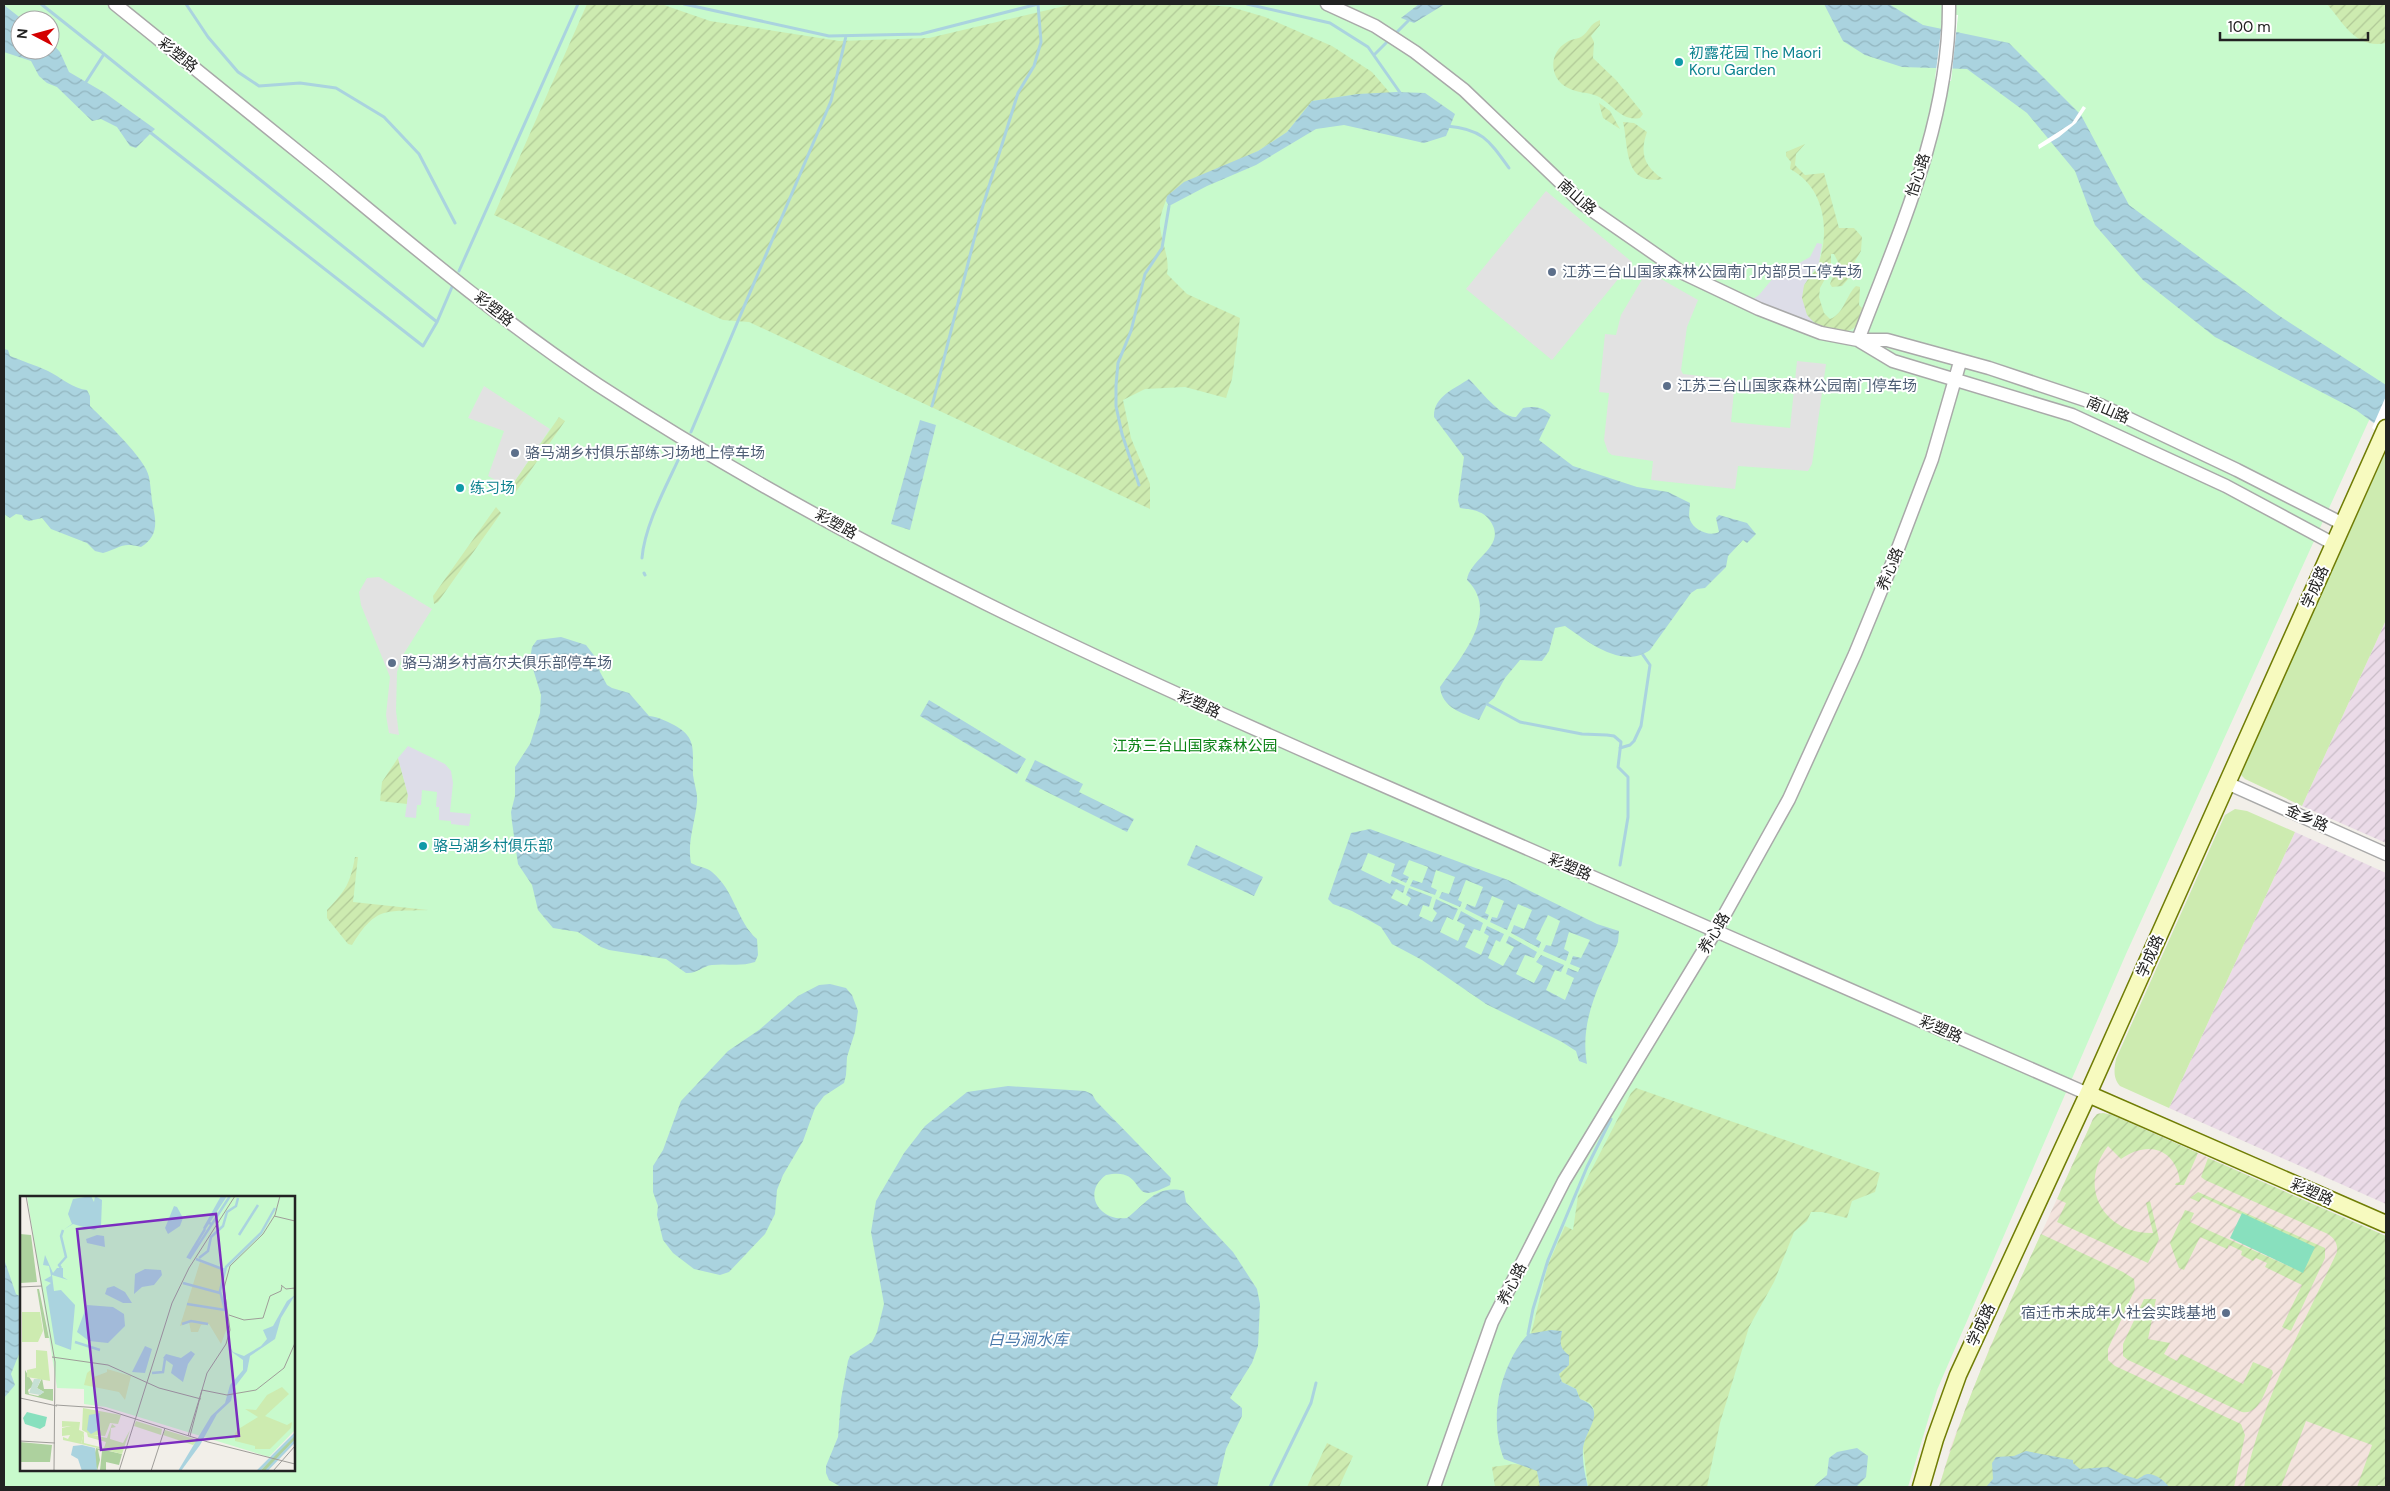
<svg xmlns="http://www.w3.org/2000/svg" width="2390" height="1491" font-family="'DM Sans','Noto Sans SC',sans-serif">
	<style>
		.industrial { fill: url(#industrial-furrows) }
		.military { fill: url(#military-furrows) }
		.grass { fill: #cdebb0 }
		.park { fill: #c8facc; fill-rule: evenodd }
		.garden { fill: url(#garden-furrows) }
		.pitch { fill: #88e0be }
		.parking { fill: #e2e2e2 }
		.plaza { fill: #dddde8 }
		.water { fill: url(#water-waves); fill-rule: evenodd }
		.pier { fill: #fff }
		.lines { fill: none; stroke-linecap: round; stroke-linejoin: round }
		.stream { stroke: #aad3df; stroke-width: 3 }
		.street-casing { stroke: #a9a9a9; stroke-width: 15 }
		.secondary-casing { stroke: #707d05; stroke-width: 19 }
		.street { stroke: #fff; stroke-width: 12 }
		.secondary { stroke: #f7fabf; stroke-width: 16 }
		.culture-dot { fill: #0f9aa8; stroke: #fff; stroke-width: 2 }
		.service-dot { fill: #5c6f8a; stroke: #fff; stroke-width: 2 }
		.labels { text-anchor: middle; dominant-baseline: central; stroke-width: 4; stroke-linejoin: round; paint-order: stroke }
		.culture-label { font-size: 15px; fill: #0d838f; stroke: #fff; text-anchor: start }
		.street-label { font-size: 15px; fill: #222; stroke: #fff }
		.service-label { font-size: 15px; fill: #4e5e75; stroke: #fff; text-anchor: start }
		.park-label { font-size: 15px; fill: #0c8416; stroke: #fff }
		.water-label { font-size: 16px; font-style: italic; fill: #4a7aab; stroke: #fff }
		.inset-river { fill: none; stroke: #aad3df; stroke-width: 2.5 }
		.inset-road { fill: none; stroke: #9f9d99; stroke-width: 1 }
		.view { fill: #7b2cbf; fill-opacity: 0.15; stroke: #7b2cbf; stroke-width: 2.5 }
		.inset-edge { fill: none; stroke: #222; stroke-width: 2.5 }
	</style>
	<defs>
		<pattern id="industrial-furrows" width="10" height="10" patternUnits="userSpaceOnUse" patternTransform="scale(1.25)"><rect width="10" height="10" fill="#ebdbe8"/><path d="M-1 1l2-2M0 10L10 0M9 11l2-2" fill="none" stroke="#c9bcc7"/></pattern>
		<pattern id="military-furrows" width="10" height="10" patternUnits="userSpaceOnUse" patternTransform="scale(1.25)"><rect width="10" height="10" fill="#f3e3dd"/><path d="M-1 1l2-2M0 10L10 0M9 11l2-2" fill="none" stroke="#d0c2bd"/></pattern>
		<pattern id="garden-furrows" width="10" height="10" patternUnits="userSpaceOnUse" patternTransform="scale(1.25)"><rect width="10" height="10" fill="#cdebb0"/><path d="M-1 1l2-2M0 10L10 0M9 11l2-2" fill="none" stroke="#b0c997"/></pattern>
		<pattern id="water-waves" width="16" height="10" patternUnits="userSpaceOnUse" patternTransform="scale(1.25)"><rect width="16" height="10" fill="#aad3df"/><path d="M0 5q4-4 8 0t8 0" fill="none" stroke="#92b5bf"/></pattern>
	</defs>
	<rect width="100%" height="100%" fill="#f2efe9"/>
	<path class="industrial" d="M2386,620V843L2302,806Z
		M2295,832L2386,873V1204L2169,1108Z"/>
	<path class="military" d="M2103,1113L2112,1115L2386,1237V1487L2378,1485L2377,1487H1939L1952,1443L1990,1347L2093,1119L2097,1114Z"/>
	<path class="grass" d="M2386,451V620L2302,806L2245,779L2241,775L2242,769Z
		M2235,809L2247,811L2295,832L2169,1108L2120,1086C2113,1078 2114,1070 2116,1059L2225,815Z"/>
	<path class="park" d="M4,4H2386V383L2126,954L1937,1390L1908,1487H4ZM20,20H50V50H20ZM21,1197H294V1470H21Z"/>
	<path class="garden" d="M587,4H661L710,21L839,41L929,38L1073,4H1196L1231,7L1265,17L1332,46L1372,72L1390,93L1358,94L1312,101L1287,132L1258,151L1167,197C1164,207 1159,216 1160,227C1162,244 1170,258 1167,274L1187,294L1240,318L1232,379L1226,398L1185,387L1145,389L1123,400L1131,438L1150,484V509L749,322L723,320L494,215Z
		M2327,4H2386V43C2356,49 2344,24 2327,4Z
		M1600,20V25L1591,36L1594,42L1593,58L1616,80L1641,111L1643,114L1640,118C1621,122 1612,103 1597,96C1588,92 1577,93 1568,88C1549,79 1548,53 1567,42C1571,39 1577,39 1581,37C1590,31 1589,24 1600,20Z
		M1599,103L1610,111L1620,129L1603,118Z
		M1623,122L1634,123L1647,132C1639,154 1645,167 1663,179C1623,186 1629,148 1623,122Z
		M1805,144L1796,154L1795,165L1805,175L1824,173L1839,228H1854L1862,237L1861,251L1855,261L1851,276L1842,286L1832,287L1830,284L1838,262L1834,254H1831V268L1820,288L1819,297L1824,313L1830,319C1844,314 1846,295 1856,286L1860,287L1859,305L1862,308L1865,305C1863,311 1861,321 1856,326C1841,341 1808,325 1803,307C1795,284 1814,278 1819,263C1830,228 1824,187 1790,169L1791,162L1786,156V152Z
		M559,417L565,421L515,493L511,495L510,488Z
		M496,507L501,513L438,602L434,604L433,596Z
		M398,758L408,795L407,804L380,801L382,782Z
		M355,857H358L353,902L428,910C385,912 377,905 352,945L348,944L327,918V910C346,890 350,884 355,857Z
		M1636,1088L1880,1173L1875,1192L1852,1201L1847,1218L1822,1212H1811L1807,1221L1794,1232L1774,1282L1749,1327L1720,1423L1707,1487H1588L1583,1447L1594,1409L1590,1403L1580,1399L1576,1389L1562,1382L1559,1374L1569,1364C1560,1346 1555,1331 1531,1334L1548,1265L1565,1226L1573,1230L1578,1196L1631,1093Z
		M2103,1113L2112,1115L2198,1153L2184,1185H2175L2176,1183L2180,1182C2176,1148 2147,1140 2121,1159L2108,1146C2077,1187 2103,1234 2153,1233L2146,1203L2150,1201L2159,1239L2148,1263L2057,1222L2066,1203L2057,1199L2093,1119L2097,1114Z
		M2208,1158L2386,1236V1487L2378,1485L2377,1487H2357L2372,1445L2306,1421L2281,1487H2244C2260,1404 2301,1329 2337,1252C2338,1244 2335,1239 2328,1234L2205,1180L2201,1177Z
		M2198,1192L2325,1248V1258L2291,1331L2282,1327L2302,1285L2265,1267L2267,1263L2256,1258L2253,1261L2241,1255L2242,1251L2229,1245L2227,1249L2200,1237L2184,1270L2179,1268L2170,1243L2185,1210L2194,1213L2190,1222L2302,1272L2314,1247L2202,1197L2199,1202L2190,1198Z
		M2041,1234L2123,1272L2134,1279L2135,1289L2108,1349V1360L2115,1366L2241,1424L2245,1435L2234,1487H1939C1965,1399 2003,1317 2041,1234Z
		M2144,1299H2156L2148,1339L2170,1343L2164,1354L2177,1361L2181,1354L2243,1384L2253,1362L2272,1370L2273,1373C2267,1386 2260,1416 2242,1412L2128,1360L2123,1356V1344Z
		M1327,1443L1353,1456L1339,1487H1307Z
		M1514,1464L1525,1465L1537,1471L1540,1487H1495L1492,1467Z"/>
	<path class="pitch" d="M2242,1213L2315,1247L2303,1273L2230,1238Z"/>
	<path class="parking" d="M1546,191L1632,262L1552,360L1466,289Z
		M1647,271L1698,300L1687,327L1681,370L1683,374L1735,380L1731,422L1790,428L1797,361L1826,364L1812,464L1808,471L1738,466L1735,489L1651,480L1653,461L1612,455L1608,452L1604,440L1609,393L1599,392L1605,334L1616,335L1621,315Z
		M484,386L550,429L510,488L488,476L504,431L468,418Z
		M379,577L432,609L403,655L397,672L396,711L399,735L389,733L386,715L390,677L361,605L359,592L367,578Z"/>
	<path class="plaza" d="M1817,243L1822,244L1819,263L1804,285L1802,298L1807,315L1817,326L1750,301L1759,295L1774,277L1810,257Z
		M408,746L445,764L451,771L453,783L450,812L471,814L469,826L451,824V821L439,820V807H436L437,792L422,790L421,805H417L416,818L405,817L408,795L398,758Z"/>
	<path class="water" d="M1419,4H1445L1414,23L1401,18Z
		M1824,4H1889L1923,25L2009,43L2081,115L2129,205L2278,315L2386,385V432L2356,410L2215,337L2143,280L2095,225L2075,171L2027,113L1967,69L1902,67L1865,55L1843,41Z
		M4,5L23,20H20V50H50V41L60,52L69,72L105,93L155,129L136,148L130,146L117,127L101,119L92,121L57,87L47,83L39,76L31,61L4,52Z
		M1396,92L1425,93L1455,114L1446,136L1424,143L1344,125L1316,129L1256,165L1207,186L1169,206L1166,201L1167,196L1184,182L1258,151L1287,132L1312,101L1358,94Z
		M4,349L8,350L10,356C22,361 35,365 48,371C60,377 74,389 87,390L90,396V406C104,420 146,459 149,477C151,487 151,497 153,507C157,524 157,537 141,547C120,542 122,548 103,553L95,551L87,543L51,529L42,518L29,521L24,519L22,515L16,514L10,518L4,514Z
		M1469,379C1480,390 1501,418 1516,417L1523,408C1535,406 1542,407 1551,415L1539,440L1573,466L1637,487L1668,492L1690,503C1690,508 1688,515 1690,520C1694,530 1709,537 1719,532L1716,518L1719,515L1747,523L1756,534L1747,543L1743,540L1728,556L1726,567L1705,588L1697,589L1691,593L1650,650C1622,670 1587,641 1565,626L1555,628L1549,651L1542,661L1520,660L1505,678L1494,698L1487,704L1479,720C1462,713 1442,708 1440,687C1460,658 1501,613 1467,580C1470,559 1503,548 1493,526C1486,511 1475,510 1460,508L1458,500L1464,457L1434,417C1433,397 1454,389 1469,379Z
		M920,420L936,425L910,530L891,524Z
		M561,637L586,645L596,658L600,672L607,685L612,688L629,693L649,716C659,717 666,721 674,725C698,738 692,751 693,775C694,784 698,793 697,802C695,823 687,842 691,863C698,867 706,867 712,872C735,891 737,922 757,939L758,955L755,962C740,967 727,963 712,965C702,966 697,974 686,973L666,959L609,950L601,947L578,932L553,928L538,910L532,885L518,864L512,822L511,812L515,796V767L530,744L540,713L541,695L530,659L532,647L537,640Z
		M929,700L1026,759L1017,774L920,716Z
		M1035,760L1083,784L1079,792L1134,819L1127,832L1025,781Z
		M1370,829L1508,880L1597,924L1619,931L1618,942C1601,983 1579,1018 1587,1064L1579,1061L1576,1051L1562,1042L1486,1004L1422,960L1392,944L1381,927L1352,911L1333,904L1328,899L1351,833ZM1368,853L1395,864L1391,876L1406,883L1409,877L1403,874L1409,860L1428,867L1422,883L1413,880L1410,886L1435,895L1437,890L1431,887L1436,870L1455,877L1449,894L1442,892L1439,898L1460,907L1462,902L1458,900L1466,880L1483,887L1475,907L1467,904L1465,909L1487,920L1489,915L1485,913L1492,896L1504,901L1497,918L1492,917L1490,922L1507,930L1518,904L1532,910L1524,929L1514,925L1511,933L1539,948L1541,942L1536,939L1548,915L1560,921L1551,946L1546,945L1543,951L1566,961L1569,952L1564,949L1569,932L1590,940L1581,958L1573,956L1570,964L1580,968L1578,972L1568,968L1566,974L1574,978L1565,1000L1546,990L1555,970L1561,972L1564,965L1541,955L1536,962L1543,966L1534,983L1516,974L1525,955L1534,958L1537,952L1509,936L1506,943L1514,947L1503,966L1488,958L1496,940L1500,942L1504,934L1487,926L1484,933L1489,936L1481,955L1465,947L1474,929L1480,931L1483,923L1461,911L1457,921L1465,925L1458,941L1440,932L1447,917L1453,920L1458,909L1436,899L1433,909L1437,913L1432,922L1419,916L1423,905L1429,907L1432,897L1409,888L1406,895L1411,898L1407,906L1391,898L1396,889L1403,893L1405,886L1392,880L1390,884L1361,870Z
		M1196,845L1263,877L1254,896L1187,865Z
		M830,984L846,988L852,995L858,1011L855,1032L847,1057L846,1075L844,1083L824,1096L815,1108L803,1141L783,1175L777,1190L775,1214L765,1234L729,1272L720,1275L694,1269L673,1253L663,1240L657,1215L658,1206L653,1192V1166L663,1150L681,1101L728,1051L759,1030L798,996L819,985Z
		M1008,1086L1085,1091L1092,1094L1096,1101L1171,1178L1170,1185C1164,1188 1154,1193 1147,1193C1134,1191 1138,1168 1106,1175C1081,1193 1100,1222 1127,1218C1146,1204 1156,1184 1184,1191L1186,1202L1233,1252L1257,1289L1260,1304L1258,1346L1252,1363L1230,1398L1242,1408V1416L1226,1449L1217,1487H841L829,1480L826,1473V1466L838,1437L841,1399L848,1361L850,1356L872,1342L877,1332L884,1304L871,1232L876,1201L904,1153L925,1126L967,1092Z
		M4,1259L16,1294L21,1297V1349L11,1374L15,1385L4,1398Z
		M1551,1330L1562,1331C1560,1342 1559,1348 1569,1355V1365L1559,1374L1562,1382L1576,1389L1580,1399C1609,1410 1585,1429 1583,1448C1582,1461 1585,1475 1588,1487H1540L1537,1471L1504,1459C1488,1419 1500,1366 1528,1334Z
		M1857,1448L1868,1456L1866,1477L1856,1487H1813L1827,1475L1829,1458L1837,1452Z
		M2026,1451L2073,1460V1463L2080,1469L2108,1467L2124,1475L2137,1479C2141,1478 2144,1474 2148,1474C2156,1474 2165,1481 2169,1487H1986L1993,1479L1992,1463L1996,1457L2014,1456Z"/>
	<path class="pier" d="M1943,14L1958,15L1951,81L1935,79Z
		M2083,106L2086,108L2076,123L2059,137L2039,149L2038,145L2072,123Z
		M2386,396V438L2372,428Z"/>
	<g class="lines">
		<path class="stream" d="M41,4L104,54
			M186,4L208,37L238,72L259,86L300,83L336,88L384,117L419,154L455,223
			M684,4L829,36L921,34L1038,4
			M1247,4L1330,23L1368,47L1401,94
			M1394,35L1408,21
			M1374,55L1390,39
			M86,82L104,54L437,322L423,346L151,133
			M1447,126C1482,129 1489,140 1509,168
			M459,271L578,4
			M437,322L452,287
			M932,406L981,212L1018,93L1034,66L1041,42L1038,4
			M691,432L831,101L846,36
			M1139,485L1122,434L1116,406V385L1118,363L1131,331L1145,274L1162,248L1169,206
			M642,558C645,522 670,480 684,447
			M644,573L645,575
			M1487,704L1520,722L1582,734L1607,735L1614,736L1621,742L1618,767L1628,777V817L1620,865
			M1620,748L1630,745L1634,741L1641,726L1650,665L1643,655
			M1528,1334L1533,1309L1548,1260L1587,1167L1611,1119
			M1270,1487L1311,1403L1316,1383"/>
		<defs>
			<path id="street" d="M115,4C186,61 257,118 328,176C415,248 503,322 598,385C846,547 1118,670 1389,788C1622,891 1855,991 2088,1094
				M1327,4L1375,26L1415,52L1464,90L1583,204L1681,272L1759,309L1821,333L1858,340C1899,232 1950,121 1949,4
				M2334,544L2226,486L2072,415L1893,361L1858,340H1887L1989,368L2100,405L2237,470L2343,524
				M2227,783L2386,854
				M1434,1487L1492,1322L1564,1181L1716,930L1789,799L1855,654L1894,559L1932,459L1960,362"/>
			<path id="secondary" d="M2088,1094L2386,1224
				M1921,1487L1935,1439L1958,1375L2088,1094L2386,428"/>
		</defs>
		<use href="#street" class="street-casing"/>
		<use href="#secondary" class="secondary-casing"/>
		<use href="#street" class="street"/>
		<use href="#secondary" class="secondary"/>
	</g>
	<g class="culture-dot">
		<circle cx="1679" cy="62" r="5"/>
		<circle cx="460" cy="488" r="5"/>
		<circle cx="423" cy="846" r="5"/>
	</g>
	<g class="service-dot">
		<circle cx="1552" cy="272" r="5"/>
		<circle cx="1667" cy="386" r="5"/>
		<circle cx="515" cy="453" r="5"/>
		<circle cx="392" cy="663" r="5"/>
		<circle cx="2226" cy="1313" r="5"/>
	</g>
	<g class="labels">
		<g class="culture-label">
			<text x="1689" y="53">初露花园 The Maori<tspan x="1689" dy="17">Koru Garden</tspan></text>
			<text x="470" y="488">练习场</text>
			<text x="433" y="846">骆马湖乡村俱乐部</text>
		</g>
		<g class="street-label">
			<text transform="translate(178 55) rotate(39)">彩塑路</text>
			<text transform="translate(1918 175) rotate(-72)">怡心路</text>
			<text transform="translate(1577 197) rotate(41)">南山路</text>
			<text transform="translate(494 309) rotate(38)">彩塑路</text>
			<text transform="translate(2108 410) rotate(23)">南山路</text>
			<text transform="translate(836 524) rotate(29)">彩塑路</text>
			<text transform="translate(1890 569) rotate(-68)">养心路</text>
			<text transform="translate(2315 587) rotate(-66)">学成路</text>
			<text transform="translate(1199 704) rotate(25)">彩塑路</text>
			<text transform="translate(2307 818) rotate(24)">金乡路</text>
			<text transform="translate(1570 867) rotate(23)">彩塑路</text>
			<text transform="translate(1714 933) rotate(-59)">养心路</text>
			<text transform="translate(2150 956) rotate(-66)">学成路</text>
			<text transform="translate(1941 1029) rotate(24)">彩塑路</text>
			<text transform="translate(2312 1192) rotate(24)">彩塑路</text>
			<text transform="translate(1512 1284) rotate(-63)">养心路</text>
			<text transform="translate(1981 1325) rotate(-65)">学成路</text>
		</g>
		<g class="service-label">
			<text x="1562" y="272">江苏三台山国家森林公园南门内部员工停车场</text>
			<text x="1677" y="386">江苏三台山国家森林公园南门停车场</text>
			<text x="525" y="453">骆马湖乡村俱乐部练习场地上停车场</text>
			<text x="402" y="663">骆马湖乡村高尔夫俱乐部停车场</text>
			<text x="2216" y="1313" text-anchor="end">宿迁市未成年人社会实践基地</text>
		</g>
		<g class="park-label">
			<text x="1195" y="746">江苏三台山国家森林公园</text>
		</g>
		<g class="water-label">
			<text x="1028" y="1339">白马涧水库</text>
		</g>
	</g>
	<g transform="translate(20 1196)">
		<rect width="275" height="275" fill="#f2efe9"/>
		<path d="M2,116H20L23,135L18,146H2ZM42,225L60,226L59,234L64,236L61,248L43,244V241L48,243L50,239L42,240V232L51,230L42,231ZM116,225L142,233L141,239L114,230ZM145,234L178,244L173,249L143,239Z" fill="#cdebb0"/>
		<path d="M0,38L11,39L17,86L0,87ZM17,93H19L29,142H25ZM5,174L14,189L8,194L9,198L18,200L24,196L17,192L22,182L24,193H33V205L5,198ZM275,238V244L245,275H240ZM0,246L32,249L30,266H0ZM76,252L102,258L99,269L86,266V275L80,274L82,255L78,254L80,264L77,275L74,262Z" fill="#add19e"/>
		<path d="M14,183H21L17,192L24,196L20,199L9,197Z" fill="#c6e0d4"/>
		<path d="M7,0H275V234L249,261L86,211L64,208V193L37,192Z" fill="#c8facc"/>
		<path d="M180,66L204,74L200,96L207,132L201,148L189,128L181,129L178,136H171L169,126L160,130ZM16,154L27,155L30,185L7,181V174L16,172ZM74,171L71,182L87,176V173L111,180L105,204L99,196L64,189L67,177ZM262,191L269,198L245,220L267,229L272,226L271,232L250,253H235V250L215,245V237L220,232L238,221L225,213L236,214L247,199ZM63,212L101,219L98,228L90,227L85,240L73,239L87,242L92,228L96,231L91,232L90,243L103,247L110,234L102,258L61,248L64,236V247L84,252L86,246L68,241L67,237L71,239L62,234Z" fill="#cdebb0"/>
		<path d="M7,216L27,221L25,230L20,233L5,228L3,222Z" fill="#88e0be"/>
		<path d="M71,0L74,6L75,0L82,4L81,30L74,34L53,28L43,34L52,28L48,18L53,3ZM201,0H207L185,34L183,32ZM154,10L157,11L163,22L160,30L148,38L145,32ZM77,39L84,40L85,51L67,47L66,43ZM25,59L33,77L37,72H43V81L48,84L32,79L34,95L41,94L55,109L51,154L35,148L26,91L31,87L24,84L31,80L29,70L23,69ZM125,73L141,74L142,79L134,89L122,91L114,98L115,78ZM94,90L105,96L112,107H103L85,98L87,92ZM275,99L261,122L255,143L230,160L227,175L214,192L211,205L197,218L180,249L161,275H158L191,220L205,207L210,189L223,174V164L212,156L208,148L213,156L224,160L241,150L247,143L243,134L253,130L267,105ZM67,109L93,111L104,118L105,130L88,147L69,145L57,136ZM125,150L132,153L125,177L112,176ZM171,155L175,158L168,168L163,186L151,177L153,169L143,162L146,158L161,162ZM80,217V233L71,238L67,234L69,219ZM62,249L75,252L77,275H62L58,263L51,259L53,250Z" fill="#aad3df"/>
		<path class="inset-river" d="M192,28L210,0M185,33L168,61L170,62L192,28L189,27M219,39L238,9M179,62L188,55L191,41L203,30L207,16L216,10L218,2M176,63L205,74M41,72L39,69L46,61L41,40L43,34M163,87L200,97M167,108L205,114M205,114L200,95L206,71L241,37L255,12M162,128L171,125L188,128M55,146L80,154M132,177L143,176L145,163M238,275L275,238M246,275L275,245"/>
		<path class="inset-road" d="M6,0L35,166L34,275M260,0L255,19L243,38L210,70L204,92L210,134L206,148L187,177L182,194L207,199L236,194L264,172L275,147M254,20L275,25M261,89L266,93L275,92M0,91L22,90M209,119L224,124L243,122L250,100L261,95L262,90M32,161L88,169L139,192L181,203M0,202L37,210M36,209L81,212L188,246L275,268M168,240L182,194L170,240M0,245L35,247M99,275L152,107L169,72L215,0M131,275L145,232M253,275L275,250"/>
		<path class="view" d="M196,18L219,240L81,254L57,33Z"/>
		<rect width="275" height="275" class="inset-edge"/>
	</g>
	<rect width="2390" height="1491" fill="none" stroke="#222222" stroke-width="10"/>
	<g transform="translate(35 35) rotate(276)"><circle r="24" fill="#ffffff" stroke="#a7a7a7"/>
	<path d="M0-4L9 19L0 12L-9 19Z" fill="#d40000"/>
	<text y="-8" font-size="14" font-weight="bold" text-anchor="middle" fill="#222222">N</text>
	</g>
	<path d="M2220 32v8h148v-8" fill="none" stroke="#222222" stroke-width="2.5"/>
	<text x="2228" y="32" font-size="15" fill="#222222" stroke="#ffffff" stroke-width="4" paint-order="stroke">100 m</text>
</svg>
